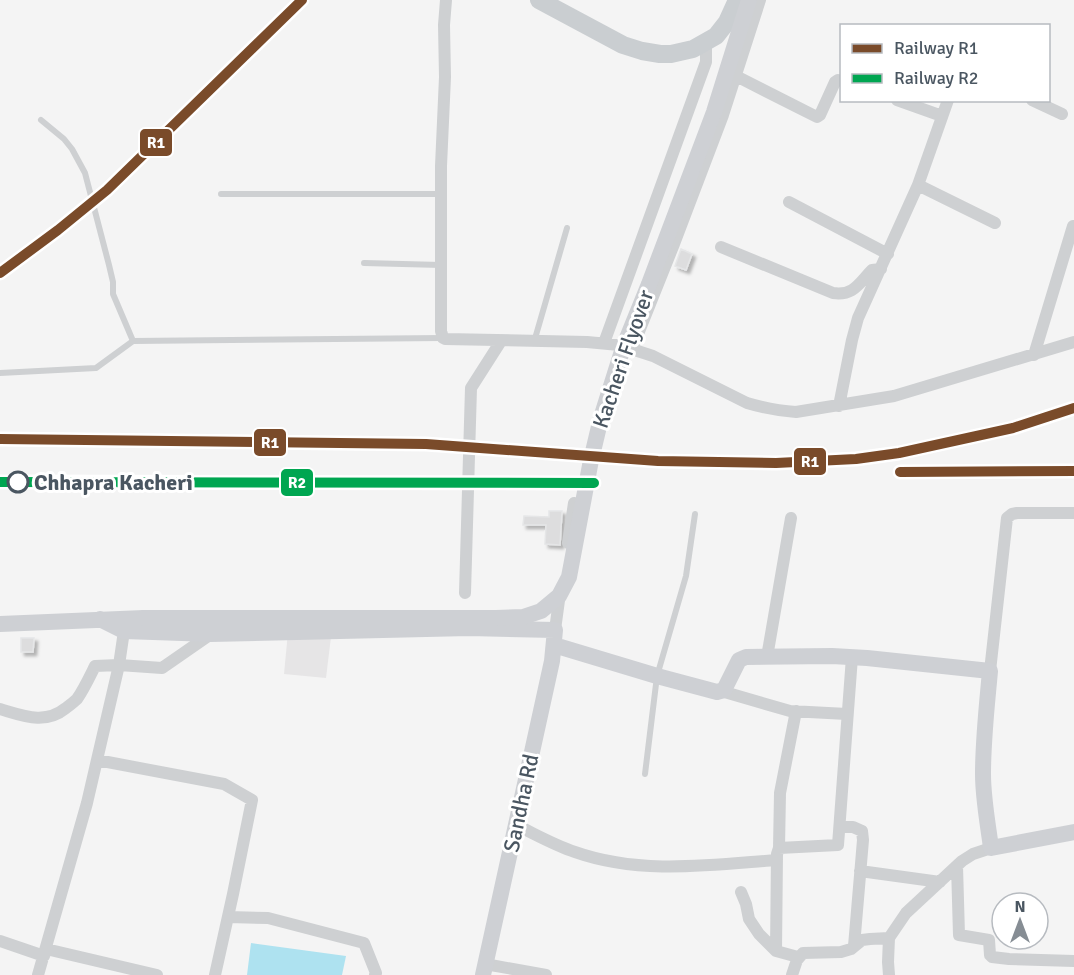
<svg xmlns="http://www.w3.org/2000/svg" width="1074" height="975" font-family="Signika,sans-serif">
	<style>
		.education { fill: #e6e5e6 }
		.water { fill: #aee2f0 }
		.building { fill: #ddddde; stroke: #e5e6e7; stroke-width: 1.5; filter: url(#shadow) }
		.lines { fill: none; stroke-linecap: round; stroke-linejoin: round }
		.lane { stroke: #ced0d2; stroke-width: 6 }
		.street { stroke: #ced0d2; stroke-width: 12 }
		.secondary { stroke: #ced0d4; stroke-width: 16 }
		.primary { stroke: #caced1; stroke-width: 18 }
		.rail-casing { stroke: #c9cacc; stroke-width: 5 }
		.rail { stroke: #fff; stroke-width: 3; stroke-dasharray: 9; stroke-linecap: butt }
		.secondary-bridge { stroke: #ced0d4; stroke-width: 16 }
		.rail-1-casing { stroke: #fff; stroke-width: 15 }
		.rail-2-casing { stroke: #fff; stroke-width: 15 }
		.rail-1 { stroke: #7a4b2a; stroke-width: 10 }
		.rail-2 { stroke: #00a651; stroke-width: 10 }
		.stop-dot { fill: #fff; stroke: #4a5661; stroke-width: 3 }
		.labels { text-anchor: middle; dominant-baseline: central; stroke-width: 6; stroke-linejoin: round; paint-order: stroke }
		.street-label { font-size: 22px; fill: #4a5661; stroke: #fff }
		.stop-label { font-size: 22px; font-weight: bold; fill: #4a5661; stroke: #fff; text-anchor: start }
		.line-badge { stroke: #fff; stroke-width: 2 }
		.badge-label { font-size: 16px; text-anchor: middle; font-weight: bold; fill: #fff }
	</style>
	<defs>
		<filter id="shadow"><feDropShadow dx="3.5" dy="3.5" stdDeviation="1.5" flood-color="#0004"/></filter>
	</defs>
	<rect width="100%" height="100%" fill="#f4f4f4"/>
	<path class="education" d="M288,632L331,637L326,678L284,674Z"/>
	<path class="water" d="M251,943L346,956L342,975H247Z"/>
	<path class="building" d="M681,249L692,254L686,270L675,266Z
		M549,511H562L560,545L545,544L546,525H523L524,516L549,517Z
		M21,638H34L33,652H21Z"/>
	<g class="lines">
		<path class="lane" d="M41,120L64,139L72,149L85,173L109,265L113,282V294L133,341
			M221,194H441
			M364,263L441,265
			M534,342L567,228
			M0,373L96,368L133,341L443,338
			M645,774L657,676L686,576L695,514"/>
		<path class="street" d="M446,0L444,25L445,77L441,166V331L443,338L445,339L587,342L619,345L653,356L747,403C764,408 779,411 796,412L894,396L1074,342
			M736,76L817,117L820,115L835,82L838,80L842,81
			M897,100L942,116
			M1032,100L1062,114
			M918,185L995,223
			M789,202L888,254
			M721,247L833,293C854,296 859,283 872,270L881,269
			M604,343L706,62V43
			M632,349L674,244L723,115L760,0
			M1034,355L1073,226
			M839,406L852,340L858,318L918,185L948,100
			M568,543L574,503
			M465,593L471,388L501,341
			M555,630L560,593
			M767,657L791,518
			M990,671L1007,518L1012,514L1017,513H1074
			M721,691L790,711L847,714
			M0,709C24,716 45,725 66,708C70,705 74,702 77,699C84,689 90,676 95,666L119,665L162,668L211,634
			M97,760L224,784L252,800L233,894L215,975
			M516,825C535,834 554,845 575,852C640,875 710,865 777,860
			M840,827H853L862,831L863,840L854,946
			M779,848L780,793L796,711
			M957,866L959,935L989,940L990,955L992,957L1009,959L1074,961
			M860,871L940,882
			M741,892L746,904L749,919L759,934L776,951L798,957
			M228,917L268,918L364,943L376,973L375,975
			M0,941L44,956
			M46,949L157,975
			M776,951L777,854L779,848L838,845L852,657
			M485,964L546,975
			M38,975L87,803L119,665L124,631
			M792,975L797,960L803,953L841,952L851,949L862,940L870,939L889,938
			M889,975L888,962L889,938L906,913L962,861L973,854L991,848"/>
		<path class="secondary" d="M100,619L124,631L211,634L469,628L555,630L552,661L483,975
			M0,624L144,618
			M554,645L657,676L717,692L724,690L739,660L746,657L832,656L867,658L990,671C987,705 983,739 983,774C983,799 988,824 991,848L1074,832"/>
		<path class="primary" d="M539,0L623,45L642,51L660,54H671L693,49L716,36L727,22L737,0"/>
		<defs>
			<path id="rail" d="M0,273L58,230L107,190L302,0"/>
		</defs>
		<use href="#rail" class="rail-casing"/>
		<use href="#rail" class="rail"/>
		<path class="secondary-bridge" d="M144,618H496L523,617L541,611L559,596L569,577L591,460L601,418L623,348L649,284L714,112L749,0"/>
		<defs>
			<path id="rail-1" d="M0,273L58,230L107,190L302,0
				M0,439L426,444L658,461L776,463L856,459L899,453L1013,428L1074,408
				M900,472L1074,471"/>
			<path id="rail-2" d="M0,482L594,483"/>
		</defs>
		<use href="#rail-1" class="rail-1-casing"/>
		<use href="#rail-2" class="rail-2-casing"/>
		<use href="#rail-1" class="rail-1"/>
		<use href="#rail-2" class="rail-2"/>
	</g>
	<circle class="stop-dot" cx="18" cy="482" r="10"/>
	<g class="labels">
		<g class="street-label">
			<text transform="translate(623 359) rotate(-71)">Kacheri Flyover</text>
			<text transform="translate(521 803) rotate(-78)">Sandha Rd</text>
		</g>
		<g class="stop-label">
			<text x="34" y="482">Chhapra Kacheri</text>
		</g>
	</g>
	<g class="line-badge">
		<rect x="139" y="128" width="34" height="29" rx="6" fill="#7a4b2a"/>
		<rect x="253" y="428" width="34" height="29" rx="6" fill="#7a4b2a"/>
		<rect x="793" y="447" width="34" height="29" rx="6" fill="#7a4b2a"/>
		<rect x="280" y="468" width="34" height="29" rx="6" fill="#00a651"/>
	</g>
	<g class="badge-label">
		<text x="156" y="148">R1</text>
		<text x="270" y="448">R1</text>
		<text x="810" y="467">R1</text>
		<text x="297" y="488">R2</text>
	</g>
	<rect x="840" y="24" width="210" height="78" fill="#ffffff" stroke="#b7bbc0" stroke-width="1.5"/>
	<rect x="852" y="44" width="30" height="9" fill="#7a4b2a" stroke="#b7bbc0" stroke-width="1.5"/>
	<text x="894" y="54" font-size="18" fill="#4a5661">Railway R1</text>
	<rect x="852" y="74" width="30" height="9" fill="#00a651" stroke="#b7bbc0" stroke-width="1.5"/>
	<text x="894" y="84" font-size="18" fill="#4a5661">Railway R2</text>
	<g transform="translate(1020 921)"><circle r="28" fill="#ffffff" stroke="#b7bbc0" stroke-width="1.5"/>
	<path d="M0-4.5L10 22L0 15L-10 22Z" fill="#868d94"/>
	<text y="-9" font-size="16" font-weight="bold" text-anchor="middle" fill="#4a5661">N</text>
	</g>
</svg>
